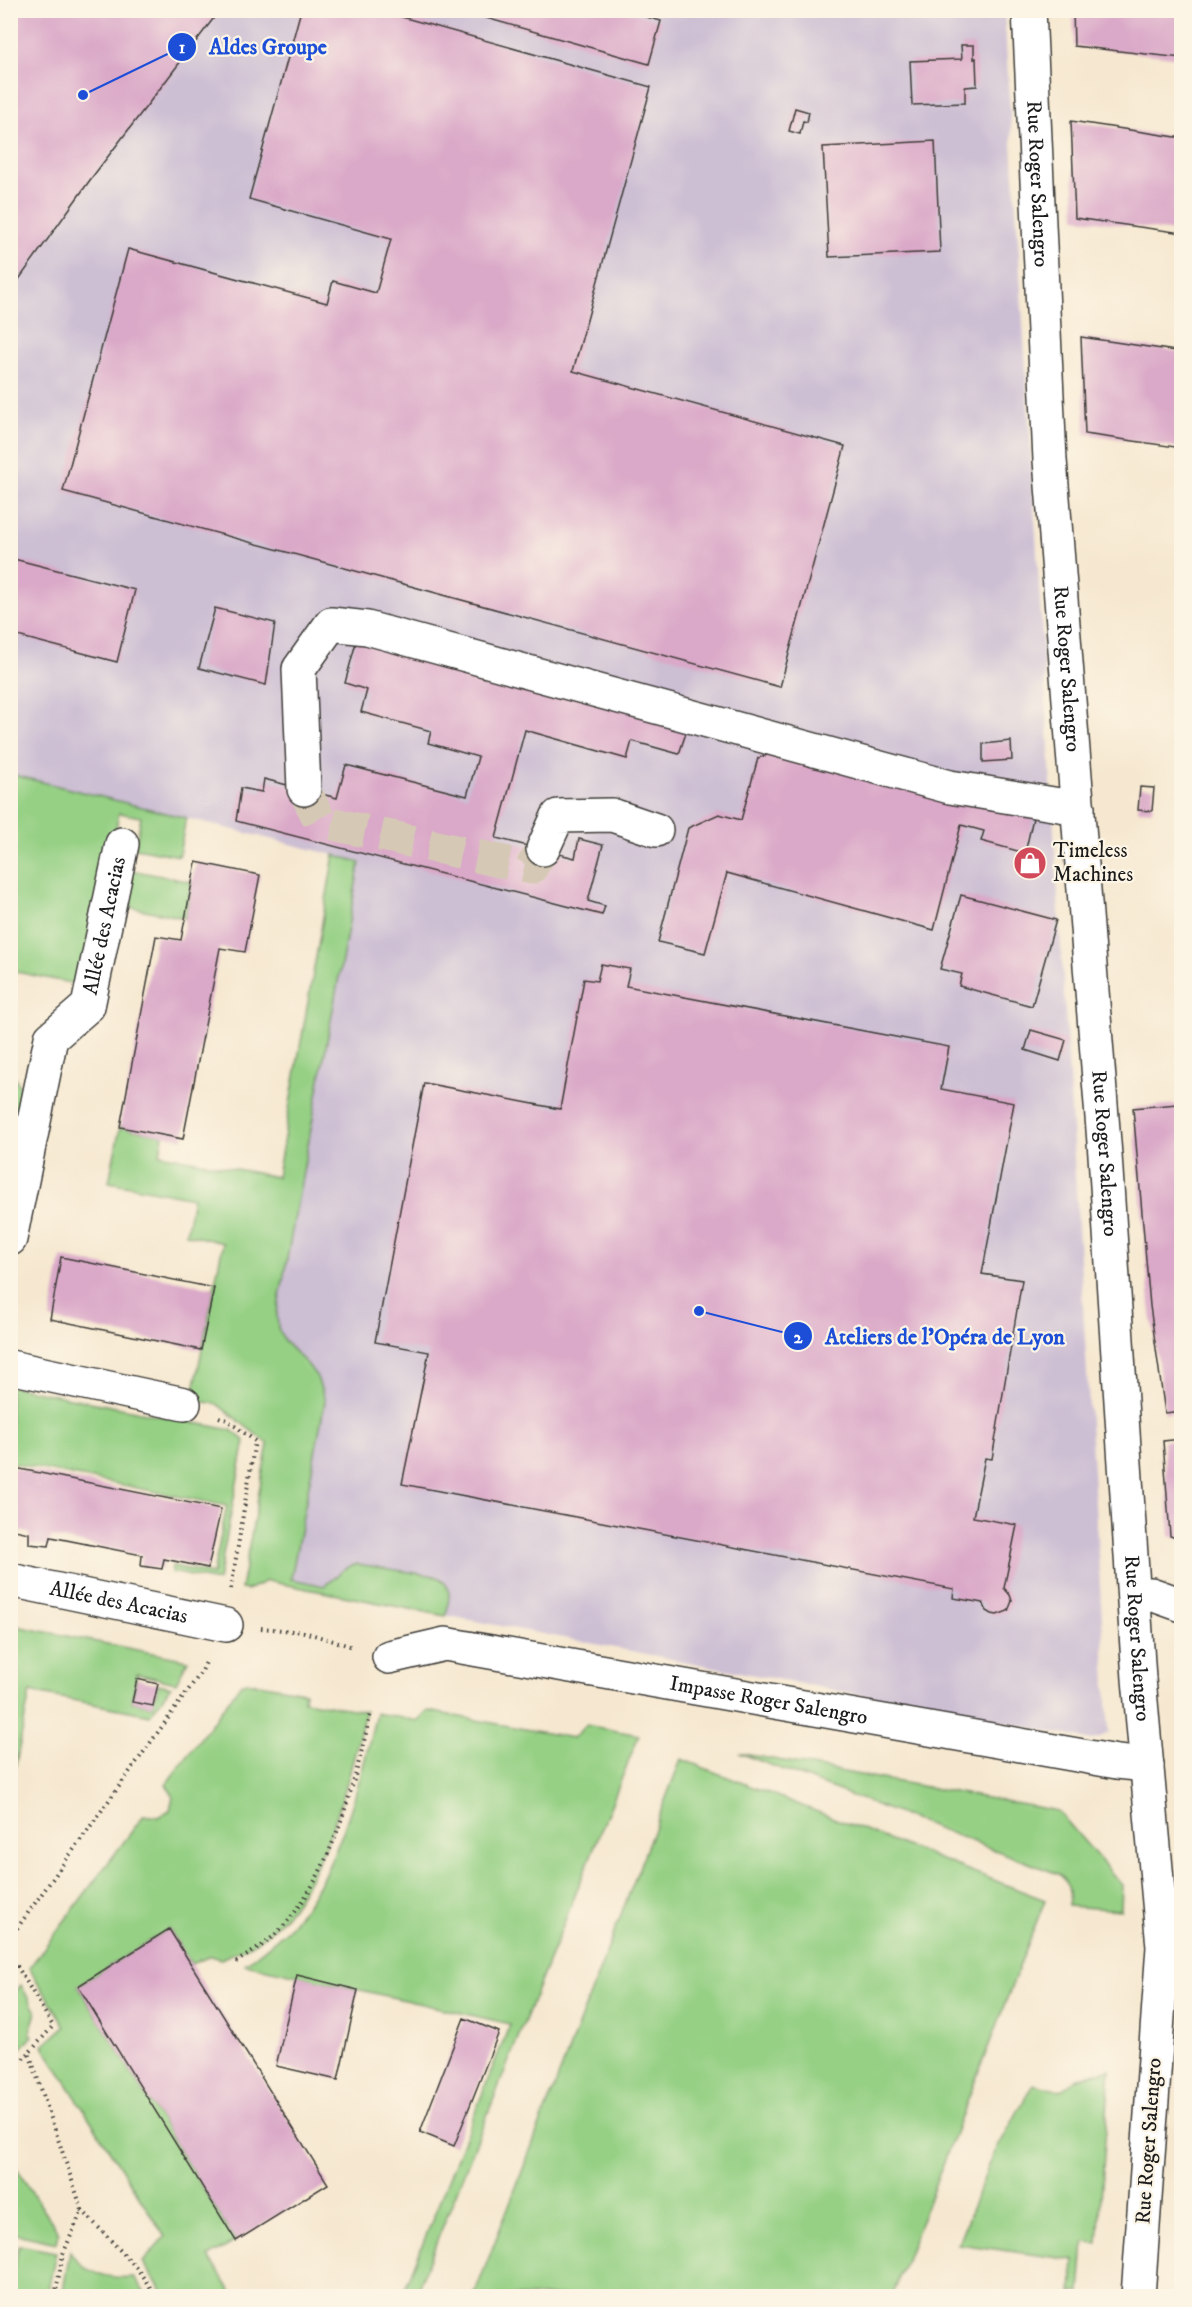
<svg xmlns="http://www.w3.org/2000/svg" width="1192" height="2307" font-family="'IM FELL DW Pica',serif">
	<style>
		.industrial { fill: #ccbed3 }
		.green { fill: #95d084; stroke: #587650; stroke-width: 1.5 }
		.building { fill: #daa8c8 }
		.lines { fill: none; stroke-linecap: round; stroke-linejoin: round }
		.minor-tunnel { stroke: #d5c9b5; stroke-width: 33; stroke-dasharray: 33 16; stroke-linecap: butt }
		.minor-casing { stroke: #3d3b37; stroke-width: 36 }
		.path { stroke: #3d3b37; stroke-width: 4; stroke-dasharray: 1.5 4.5; stroke-linecap: butt }
		.minor { stroke: #fff; stroke-width: 33 }
		.labels { text-anchor: middle; dominant-baseline: central; stroke-width: 4.5; stroke-linejoin: round; paint-order: stroke }
		.street-label { font-size: 21px; fill: #1c1c1c; stroke: #fcf5e5 }
		.poi-label { font-size: 21px; fill: #1c1c1c; stroke: #fcf5e5; text-anchor: start }
		.leader { fill: none; stroke: #1d4ed8; stroke-width: 2 }
		.callout-dot { fill: #1d4ed8; stroke: #fcf5e5; stroke-width: 2 }
		.mark-label { font-size: 18px; text-anchor: middle; font-weight: bold; fill: #fff }
		.callout-label { font-size: 22px; text-anchor: middle; font-weight: bold; fill: #1d4ed8; stroke: #fcf5e5; stroke-width: 4.5; stroke-linejoin: round; paint-order: stroke }
	</style>
	<rect width="100%" height="100%" fill="#fcf5e5"/>
	<filter id="ink" filterUnits="userSpaceOnUse"><feTurbulence type="fractalNoise" baseFrequency=".0167" numOctaves="2"/><feDisplacementMap in="SourceGraphic" scale="12" xChannelSelector="R" yChannelSelector="G"/><feConvolveMatrix kernelMatrix="1 2 1 2 8 2 1 2 1" color-interpolation-filters="sRGB"/></filter>
	<filter id="wash" filterUnits="userSpaceOnUse"><feTurbulence type="fractalNoise" baseFrequency=".008" numOctaves="4" result="noise"/><feDisplacementMap in="SourceGraphic" scale="24" xChannelSelector="R" yChannelSelector="G"/><feGaussianBlur stdDeviation="1.35" result="paint"/><feColorMatrix in="noise" values="0 0 0 0 0 0 0 0 0 0 0 0 0 0 0 0 0 1.4 0 .05"/><feComposite in="paint" operator="in"/></filter>
	<g filter="url(#wash)">
		<rect width="100%" height="100%" fill="#f6e8d0"/>
		<path class="industrial" d="M10,11H1004L1109,1733L1093,1740L267,1581L301,1386L241,1376L334,855L11,774Z"/>
		<path class="green" d="M10,774L186,818L179,856L135,848L141,817L119,813L86,986L11,971Z
			M334,855L360,862L277,1313L278,1328L285,1342L308,1365L317,1377L325,1401L291,1579L324,1586C336,1578 342,1567 357,1564L435,1576C454,1583 449,1600 446,1616L267,1581L247,1590L241,1589L268,1444L217,1404L192,1400L223,1243L186,1234L193,1198L109,1182L120,1127L163,1135L160,1154L277,1177Z
			M131,870L192,882L185,918L124,906Z
			M11,1071C32,1095 16,1132 11,1160Z
			M10,1386L231,1430L245,1441L218,1581L171,1572L172,1566L213,1574L227,1506L11,1463Z
			M11,1625L188,1660L176,1683L137,1674L132,1702L153,1706L158,1684L171,1687L150,1715L30,1692L11,1789Z
			M247,1682L305,1692L304,1701L365,1711C350,1779 322,1890 266,1935C253,1946 235,1952 221,1959L211,1956L191,1964L169,1929L78,1986L236,2241L209,2257L234,2296H165L143,2262L165,2237L43,2046L65,2026L29,1968L144,1815L158,1817L170,1810L173,1796L166,1784L241,1684Z
			M428,1711L573,1738L586,1725L639,1735L415,2296H402L510,2024L245,1964C261,1952 277,1940 291,1925C338,1872 361,1781 376,1713L418,1721Z
			M739,1753L1058,1811L1122,1885L1121,1910L1068,1906C1071,1891 1069,1884 1058,1874Z
			M681,1759L1045,1900L892,2296H474Z
			M21,1985L36,2012L30,2032L33,2036L11,2059V1997Z
			M1110,2069L1098,2243L1084,2242L1080,2293L1072,2292L1074,2260L958,2244L992,2158L1033,2084L1061,2091L1078,2078Z
			M10,2159L59,2233L57,2243L11,2233Z
			M19,2245L56,2252L47,2296H11V2285Z
			M70,2251C83,2274 109,2279 134,2277L147,2296H62Z"/>
		<g id="blocks">
			<path class="building" d="M10,10H220L90,180L10,292Z
				M301,10H377L651,87L573,371L845,446L780,687L63,491L128,249L327,303L333,281L376,293L391,239L249,199Z
				M458,10H622L661,21L649,64Z
				M1073,10H1182V58L1074,46Z
				M961,45H974V59L976,58L977,86L965,87V103L912,105L910,61L962,59Z
				M795,108L809,112L807,122L803,121L800,134L789,131Z
				M1071,121L1182,138V233L1075,218Z
				M935,141L940,252L829,257L823,147Z
				M1081,337L1182,352V448L1085,434Z
				M10,558L135,590L117,662L10,634Z
				M215,608L275,623L266,685L199,668Z
				M358,635L689,724L679,754L632,741L627,759L525,730L496,838L575,858L579,839L603,845L588,901L605,906L602,915L236,821L241,788L262,792L264,779L337,798L346,765L467,796L478,757L428,743L431,731L361,712L367,690L345,683Z
				M1011,741L1012,760L983,762V744Z
				M783,750L1033,818L1025,853L981,841L984,831L961,825L934,930L727,873L705,953L658,942L688,828L719,814L741,820L758,758Z
				M1140,787L1154,788L1152,811L1138,810Z
				M196,862L260,875L245,952L220,948L183,1139L120,1127L156,936L181,940Z
				M961,895L1056,920L1032,1006L959,986L962,974L940,969Z
				M1180,897H1182V923L1177,922Z
				M601,964L630,969L626,986L949,1047L941,1089L1014,1103L982,1274L1022,1280L992,1459L985,1458L973,1517L1017,1525L1004,1588L1010,1595L1012,1601L1008,1611L997,1615L992,1614L987,1611L983,1603L953,1598L954,1589L402,1484L429,1352L375,1342L424,1083L560,1109L584,979L597,981Z
				M1031,1030L1066,1040L1060,1061L1025,1050Z
				M1177,1104L1178,1113L1182,1112V1411L1165,1413L1150,1306L1133,1108Z
				M61,1257L214,1288L201,1350L50,1319Z
				M1182,1439V1540L1170,1536L1163,1441Z
				M10,1467L221,1509L208,1568L164,1559L162,1569L141,1566L142,1555L51,1537L49,1546L29,1544V1533L10,1529Z
				M137,1679L158,1684L153,1706L132,1702Z
				M169,1929L328,2184L236,2241L78,1986Z
				M297,1975L358,1990L338,2080L276,2066Z
				M464,2018L499,2032L454,2146L420,2132Z"/>
		</g>
	</g>
	<g filter="url(#ink)">
		<use href="#blocks" fill-opacity="0" stroke="#3d3b37" stroke-width="1.5"/>
		<g class="lines">
			<path class="minor-tunnel" d="M304,789L320,821L531,868L543,849"/>
			<defs>
				<g id="minor">
					<path id="s1" d="M1029,10L1050,460L1105,1155L1139,1679L1163,1947L1138,2296"/>
					<path d="M304,789L299,669L331,624L367,628L950,787L1078,808"/>
					<path d="M543,849L558,816L612,815L656,830"/>
					<path id="s2" d="M10,1239L51,1038L88,1006L122,844"/>
					<path d="M10,1367L184,1404"/>
					<path id="s3" d="M10,1580L226,1625"/>
					<path d="M1134,1595L1151,1594L1182,1605"/>
					<path id="s4" d="M389,1657L445,1644L1117,1762L1147,1765"/>
				</g>
			</defs>
			<use href="#minor" class="minor-casing"/>
			<path class="path" d="M219,1417L227,1420L255,1441L231,1589
				M261,1628L304,1632L353,1647
				M10,1938L202,1671L207,1660
				M10,1956L17,1966L10,1973
				M236,1962C247,1955 260,1948 270,1939C329,1888 354,1785 371,1712
				M17,1966L53,2026L29,2053L82,2210L63,2254L55,2296
				M10,2071L29,2053
				M82,2210L136,2267L156,2296"/>
			<use href="#minor" class="minor"/>
		</g>
	</g>
	<defs>
		<symbol id="shop-disc" viewBox="-11 -11 22 22"><circle r="9.5" fill="#d1495b" stroke="#fcf5e5"/><path d="M-5-2.5h2.3a2.7 3.5 0 0 1 5.4 0H5L5.5 6h-11ZM-1.5-2.5h3a1.5 2.3 0 0 0-3 0Z" fill="#fff"/></symbol>
	</defs>
	<g fill-rule="evenodd">
		<use href="#shop-disc" x="1011" y="844" width="38" height="38"/>
	</g>
	<g class="labels">
		<g class="street-label">
			<text stroke="none"><textPath href="#s1" startOffset="174">Rue Roger Salengro</textPath></text>
			<text stroke="none"><textPath href="#s1" startOffset="660">Rue Roger Salengro</textPath></text>
			<text stroke="none"><textPath href="#s2" startOffset="336">Allée des Acacias</textPath></text>
			<text stroke="none"><textPath href="#s1" startOffset="1146">Rue Roger Salengro</textPath></text>
			<text stroke="none"><textPath href="#s3" startOffset="111">Allée des Acacias</textPath></text>
			<text stroke="none"><textPath href="#s1" startOffset="1632">Rue Roger Salengro</textPath></text>
			<text stroke="none"><textPath href="#s4" startOffset="386">Impasse Roger Salengro</textPath></text>
			<text transform="translate(1149 2141) rotate(-86)">Rue Roger Salengro</text>
		</g>
		<g class="poi-label">
			<text x="1053" y="851">Timeless<tspan x="1053" dy="24">Machines</tspan></text>
		</g>
	</g>
	<path class="leader" d="M83 95L182 47M699 1311L798 1336"/>
	<g class="callout-dot">
		<circle cx="83" cy="95" r="6"/>
		<circle cx="699" cy="1311" r="6"/>
		<circle cx="182" cy="47" r="15"/>
		<circle cx="798" cy="1336" r="15"/>
	</g>
	<g class="mark-label">
		<text x="182" y="53">1</text>
		<text x="798" y="1343">2</text>
	</g>
	<g class="callout-label">
		<text x="268" y="54">Aldes Groupe</text>
		<text x="945" y="1344">Ateliers de l'Opéra de Lyon</text>
	</g>
	<rect width="1192" height="2307" fill="none" stroke="#fcf5e5" stroke-width="36"/>
</svg>
